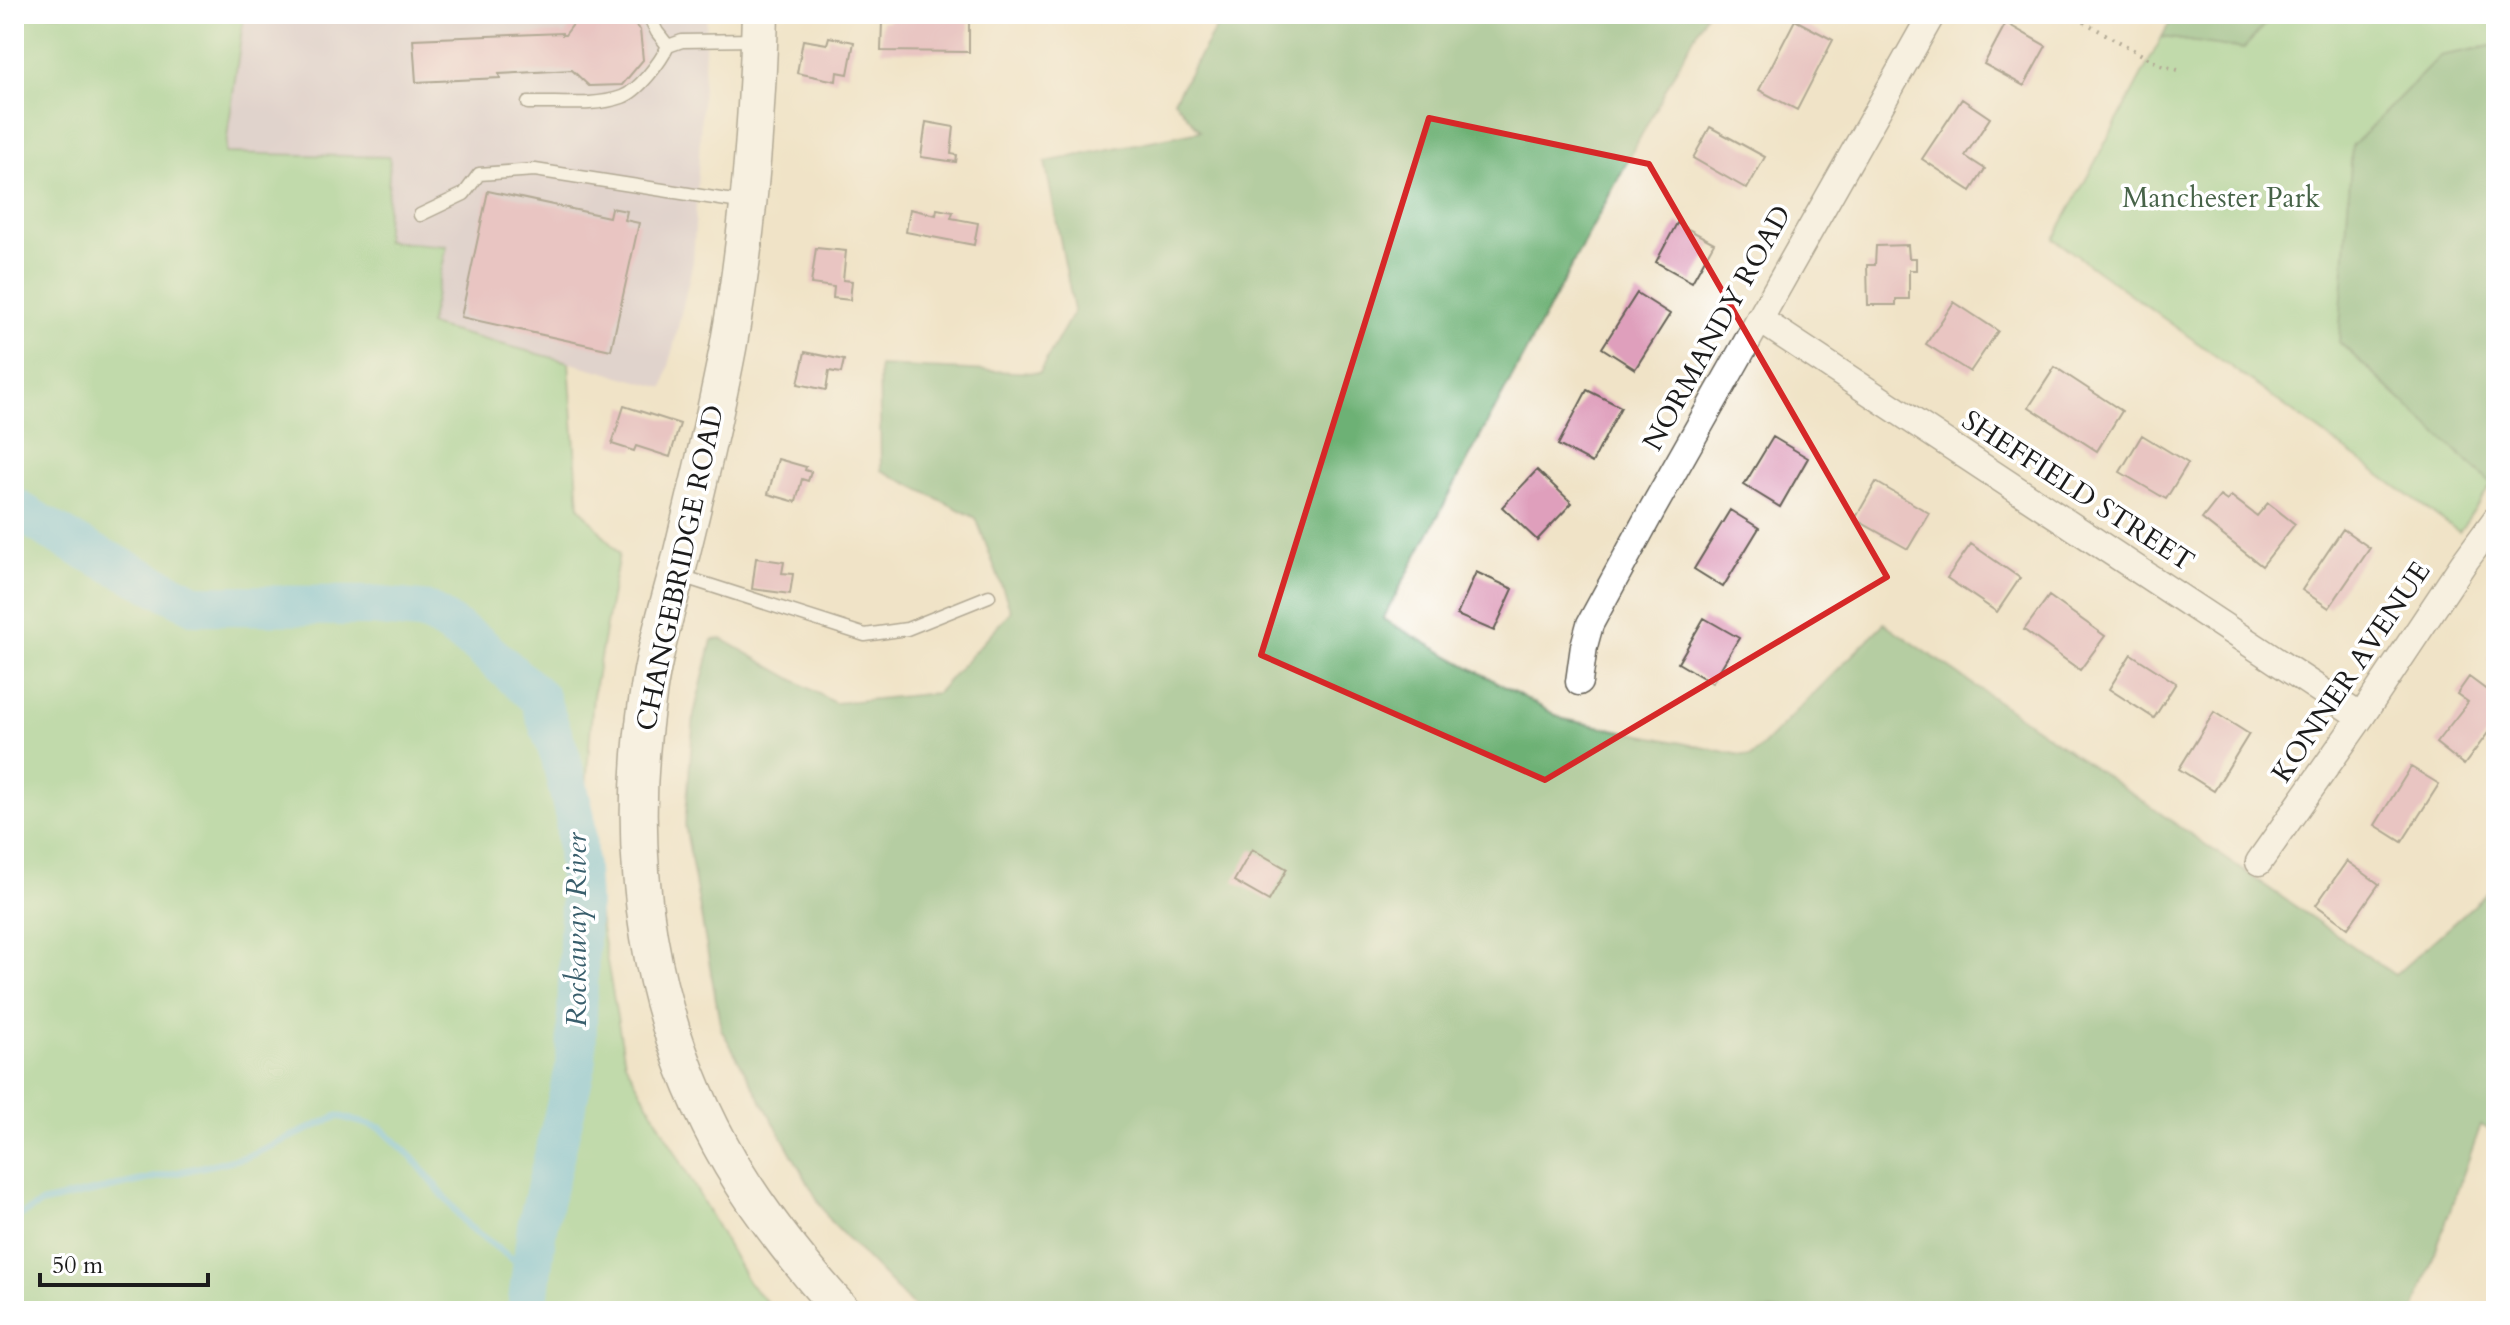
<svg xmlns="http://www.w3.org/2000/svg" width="2510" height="1325" font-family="Cardo,serif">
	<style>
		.industrial { fill: #cdbed2 }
		.green { fill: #87ce89; stroke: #527552; stroke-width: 2 }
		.forest { fill: #6db175; stroke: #446648; stroke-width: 2 }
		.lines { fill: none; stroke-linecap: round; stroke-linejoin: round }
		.stream { stroke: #65c2e3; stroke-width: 7 }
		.river { stroke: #65c2e3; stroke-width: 40 }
		.building { fill: #df9fbc }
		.service-casing { stroke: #666258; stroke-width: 15 }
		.minor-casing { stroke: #666258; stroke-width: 29 }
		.secondary-casing { stroke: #666258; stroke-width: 39 }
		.path { stroke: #666258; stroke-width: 4; stroke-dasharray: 2 6; stroke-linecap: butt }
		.service { stroke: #fff; stroke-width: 12 }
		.minor { stroke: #fff; stroke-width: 26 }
		.secondary { stroke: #fff; stroke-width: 36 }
		.marked { fill: none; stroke: #d62828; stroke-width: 6; stroke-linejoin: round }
		.labels { text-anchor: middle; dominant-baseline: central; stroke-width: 7; stroke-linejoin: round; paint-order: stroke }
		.park-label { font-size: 28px; fill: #476348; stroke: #fff }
		.street-label { font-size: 28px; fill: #1c1c1c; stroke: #fff }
		.water-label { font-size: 30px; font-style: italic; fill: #395e6c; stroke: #fff }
	</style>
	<rect width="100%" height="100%" fill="#fff"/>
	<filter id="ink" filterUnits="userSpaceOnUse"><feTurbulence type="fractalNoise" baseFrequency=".0125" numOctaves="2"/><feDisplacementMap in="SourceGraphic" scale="16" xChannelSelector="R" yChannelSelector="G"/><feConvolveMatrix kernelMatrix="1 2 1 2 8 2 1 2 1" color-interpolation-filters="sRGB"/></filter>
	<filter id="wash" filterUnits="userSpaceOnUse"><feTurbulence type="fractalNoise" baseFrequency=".006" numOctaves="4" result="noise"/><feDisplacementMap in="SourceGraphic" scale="32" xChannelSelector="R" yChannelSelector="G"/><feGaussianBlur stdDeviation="1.8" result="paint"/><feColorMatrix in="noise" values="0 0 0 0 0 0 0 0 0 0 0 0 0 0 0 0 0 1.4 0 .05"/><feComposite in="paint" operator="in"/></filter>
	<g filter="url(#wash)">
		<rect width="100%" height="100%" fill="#f0e3c7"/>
		<path class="industrial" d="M244,14H707L693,262L664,388L429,325L446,246L385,241L225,154Z"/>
		<path class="green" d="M14,14H244L225,153L390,157L385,241L447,246L429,325L569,362L579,506L619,554L593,696L583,827L625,1062L749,1284L776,1311H14Z
			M2275,14H2496V45L2440,56L2339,342L2492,484L2459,532L2054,239L2162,37L2243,49Z"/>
		<path class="forest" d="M1224,14H1706L1383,619L1563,719L1751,757L1884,623L2395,975L2496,885V1134L2481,1125L2414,1311H918L829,1220L721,1029L685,825L694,714L712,640L722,639L835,703L937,693L1011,611L976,518L881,470L879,366L1039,373L1074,311L1045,162L1200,131L1174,100Z
			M2174,14H2275L2243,49L2162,37Z
			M2496,45V488L2339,342L2352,146L2440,56Z"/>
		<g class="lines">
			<path class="stream" d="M14,1219L42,1203L246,1157L338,1116L381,1128L413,1158L468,1226L531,1273"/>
			<path class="river" d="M14,508L78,546L196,605L373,606L429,612L478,644L539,698L561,758L575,817L580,901L576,1065L537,1227L528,1302L529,1311"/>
		</g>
		<g id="blocks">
			<path class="building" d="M581,14H623L640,30L643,60L622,85L589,86L572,70L499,74L500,78L416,82L413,39L562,33V35H565Z
				M890,14H969V52L881,51L882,21H890Z
				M1795,20L1833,40L1797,110L1759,90Z
				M2006,23L2046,46L2024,86L1984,64Z
				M829,37L854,42L848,74L837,72L836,81L797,73L803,40L827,44Z
				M1962,99L1990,118L1965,156L1985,169L1971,191L1922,159Z
				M926,122L954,127L951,154L957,155L956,162L921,157Z
				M1710,127L1765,157L1747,189L1693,158Z
				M488,191L609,217L611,208L627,211L625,220L639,223L611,350L461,317Z
				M910,209L936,215L937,209L953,212L951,218L978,223L974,245L906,232Z
				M1677,223L1714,243L1692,282L1656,262Z
				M1908,245L1909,258H1916V270H1909V299H1896V305H1868L1867,265H1875L1876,246Z
				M816,248L846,251L843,280L852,281L850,300L833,298L834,287L811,284Z
				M1637,293L1670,314L1635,369L1602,348Z
				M1954,302L1998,331L1970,372L1926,344Z
				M805,352L844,360L841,373L829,371L826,390L798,384Z
				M2055,367L2122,411L2097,451L2029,407Z
				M1587,390L1621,407L1592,463L1558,445Z
				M624,406L680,424L670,457L636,446L634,451L612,444Z
				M2142,435L2188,463L2166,499L2120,472Z
				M1773,437L1808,458L1780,507L1744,485Z
				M778,459L806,467L805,470L811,472L808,481L802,479L796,502L768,494Z
				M1537,470L1572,503L1537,540L1502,507Z
				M1876,482L1929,513L1908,549L1855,519Z
				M2220,496L2227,501L2231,496L2257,516L2268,503L2295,524L2262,566L2202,519Z
				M1730,510L1759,528L1723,587L1694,569Z
				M2343,529L2370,548L2329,608L2302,590Z
				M1971,544L2020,578L1997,612L1947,578Z
				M756,558L784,562L782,573L793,574L790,594L752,589Z
				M1476,572L1513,589L1494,631L1457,615Z
				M2049,596L2105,636L2080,670L2024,630Z
				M1704,618L1739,638L1712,683L1678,663Z
				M2496,648V665L2488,659Z
				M2131,654L2176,683L2154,718L2109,689Z
				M2469,677L2496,697V713L2493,717L2496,722L2464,765L2436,743L2468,702L2457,694Z
				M2214,712L2249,734L2214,791L2179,769Z
				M2411,767L2439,784L2402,842L2375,825Z
				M1252,849L1287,869L1269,901L1234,881Z
				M2347,861L2379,884L2348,928L2316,905Z"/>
		</g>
	</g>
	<g filter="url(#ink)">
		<use href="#blocks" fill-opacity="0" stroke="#666258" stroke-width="2"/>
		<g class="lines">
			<defs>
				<path id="service" d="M648,14L657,32L668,46
					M528,103C558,102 594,107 622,97C639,91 661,61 668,46L682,41L756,40
					M420,215L464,194L479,174L535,170L746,203
					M681,576L865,635L907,629L989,596"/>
				<path id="minor" d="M1759,319L2361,717
					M1579,682L1584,646L1590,624L1653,508L1932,14
					M2259,862L2361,717L2463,564L2496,519"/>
				<path id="secondary" d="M760,14C757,125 748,238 728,348C714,422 696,495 678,568C667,610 654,652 648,695C623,856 648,1022 731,1164C762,1217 801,1265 842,1311"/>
			</defs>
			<use href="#service" class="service-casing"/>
			<use href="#minor" class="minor-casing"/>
			<use href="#secondary" class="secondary-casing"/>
			<path class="path" d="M2070,14L2160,65L2178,70"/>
			<use href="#service" class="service"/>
			<use href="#minor" class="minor"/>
			<use href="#secondary" class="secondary"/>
		</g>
	</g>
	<path d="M0 0H2510V1325H0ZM1429,118L1649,164L1887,577L1545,780L1261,655Z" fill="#f0e3c7" fill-opacity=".55" fill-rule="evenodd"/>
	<path class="marked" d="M1429,118L1649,164L1887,577L1545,780L1261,655Z"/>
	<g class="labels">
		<g class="park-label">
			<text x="2221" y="198">Manchester Park</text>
		</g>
		<g class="street-label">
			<text transform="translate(1717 328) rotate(-61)">NORMANDY ROAD</text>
			<text transform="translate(2078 491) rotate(33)">SHEFFIELD STREET</text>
			<text transform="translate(680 568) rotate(-78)">CHANGEBRIDGE ROAD</text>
			<text transform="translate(2351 672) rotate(-56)">KONNER AVENUE</text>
		</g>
		<g class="water-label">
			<text transform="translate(576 930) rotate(-90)">Rockaway River</text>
		</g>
	</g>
	<rect width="2510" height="1325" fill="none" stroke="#fff" stroke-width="48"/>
	<path d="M40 1273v12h168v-12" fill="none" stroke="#1c1c1c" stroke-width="4"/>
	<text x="52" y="1273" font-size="24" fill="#1c1c1c" stroke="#ffffff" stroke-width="6" paint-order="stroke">50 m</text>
</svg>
